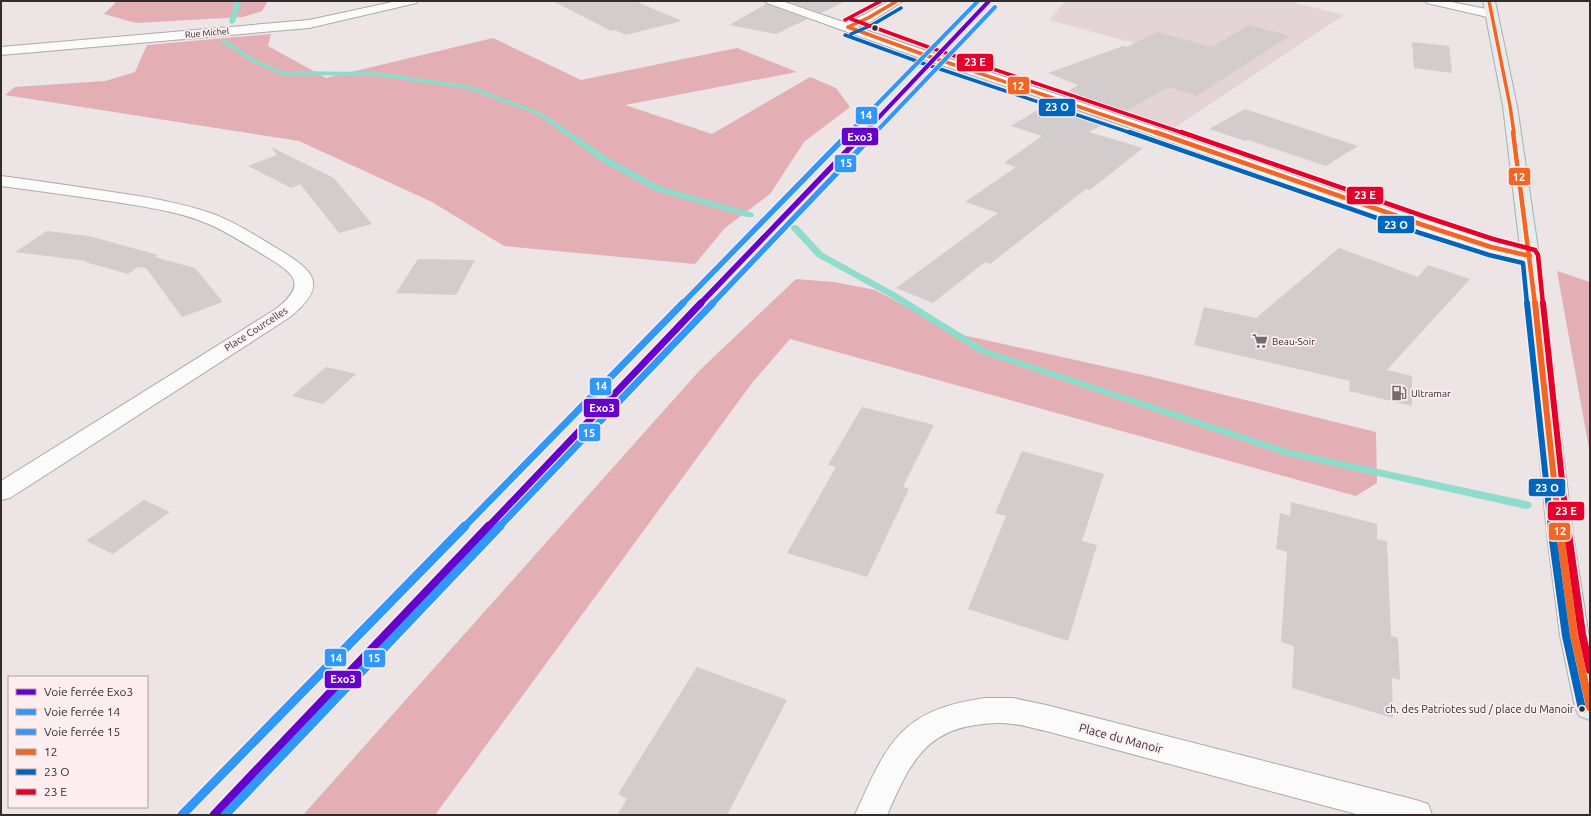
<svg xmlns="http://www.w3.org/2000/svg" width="1591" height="816" font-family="Ubuntu,sans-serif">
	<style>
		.built { fill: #e4d4d5 }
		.forest { fill: #e3afb4 }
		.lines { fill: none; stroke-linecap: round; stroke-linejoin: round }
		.stream { fill: #8edccb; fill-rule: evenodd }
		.building { fill: #d3cccd }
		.minor-casing { stroke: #aea9a9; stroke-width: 2 }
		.major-casing { stroke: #a7b1af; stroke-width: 2 }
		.minor { fill: #fcfbfb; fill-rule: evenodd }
		.major { fill: #e5eceb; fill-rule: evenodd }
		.bus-1-far3-casing { stroke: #feeeef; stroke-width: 5.5 }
		.bus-1-far2-casing { stroke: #feeeef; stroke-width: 7 }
		.bus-1-far1-casing { stroke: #feeeef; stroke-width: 9 }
		.bus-1-casing { stroke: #feeeef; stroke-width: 11 }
		.bus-2-far3-casing { stroke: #feeeef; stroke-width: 5.5 }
		.bus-2-far2-casing { stroke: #feeeef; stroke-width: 7 }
		.bus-2-far1-casing { stroke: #feeeef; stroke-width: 9 }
		.bus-2-casing { stroke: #feeeef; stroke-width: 11 }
		.bus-3-far3-casing { stroke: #feeeef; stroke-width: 5.5 }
		.bus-3-far2-casing { stroke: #feeeef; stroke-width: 7 }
		.bus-3-far1-casing { stroke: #feeeef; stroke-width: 9 }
		.bus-3-casing { stroke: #feeeef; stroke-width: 11 }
		.bus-1-far3 { stroke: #f26522; stroke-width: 3.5 }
		.bus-1-far2 { stroke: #f26522; stroke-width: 4.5 }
		.bus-1-far1 { stroke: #f26522; stroke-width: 6 }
		.bus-1 { stroke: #f26522; stroke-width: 8 }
		.bus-2-far3 { stroke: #0065bd; stroke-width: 3.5 }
		.bus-2-far2 { stroke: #0065bd; stroke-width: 4.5 }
		.bus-2-far1 { stroke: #0065bd; stroke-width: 6 }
		.bus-2 { stroke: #0065bd; stroke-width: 8 }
		.bus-3-far3 { stroke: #e4002b; stroke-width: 3.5 }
		.bus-3-far2 { stroke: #e4002b; stroke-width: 4.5 }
		.bus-3-far1 { stroke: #e4002b; stroke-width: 6 }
		.bus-3 { stroke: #e4002b; stroke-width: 8 }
		.rail-1-far3-casing { stroke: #feeeef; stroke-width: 6 }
		.rail-1-far2-casing { stroke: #feeeef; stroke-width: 8 }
		.rail-1-far1-casing { stroke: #feeeef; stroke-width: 10 }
		.rail-1-casing { stroke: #feeeef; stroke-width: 12 }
		.rail-2-far3-casing { stroke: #feeeef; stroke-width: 6 }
		.rail-2-far2-casing { stroke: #feeeef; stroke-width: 8 }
		.rail-2-far1-casing { stroke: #feeeef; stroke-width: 10 }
		.rail-2-casing { stroke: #feeeef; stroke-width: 12 }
		.rail-3-far3-casing { stroke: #feeeef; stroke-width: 6 }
		.rail-3-far2-casing { stroke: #feeeef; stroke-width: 8 }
		.rail-3-far1-casing { stroke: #feeeef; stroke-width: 10 }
		.rail-3-casing { stroke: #feeeef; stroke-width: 12 }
		.rail-1-far3 { stroke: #60c; stroke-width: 4 }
		.rail-1-far2 { stroke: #60c; stroke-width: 5.5 }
		.rail-1-far1 { stroke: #60c; stroke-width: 7 }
		.rail-1 { stroke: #60c; stroke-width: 9 }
		.rail-2-far3 { stroke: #3098fc; stroke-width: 4 }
		.rail-2-far2 { stroke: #3098fc; stroke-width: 5.5 }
		.rail-2-far1 { stroke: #3098fc; stroke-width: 7 }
		.rail-2 { stroke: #3098fc; stroke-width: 9 }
		.rail-3-far3 { stroke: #3098fc; stroke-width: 4 }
		.rail-3-far2 { stroke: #3098fc; stroke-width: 5.5 }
		.rail-3-far1 { stroke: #3098fc; stroke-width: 7 }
		.rail-3 { stroke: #3098fc; stroke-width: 9 }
		.bus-dot { fill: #322c2d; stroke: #feeeef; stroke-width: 1.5 }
		.labels { text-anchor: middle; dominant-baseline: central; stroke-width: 3.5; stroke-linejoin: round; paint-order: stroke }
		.far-street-label { font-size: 9px; fill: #322c2d; stroke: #feeeef }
		.street-label { font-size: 10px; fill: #322c2d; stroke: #feeeef }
		.poi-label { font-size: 10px; fill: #322c2d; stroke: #feeeef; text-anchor: start }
		.near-bus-label { font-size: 11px; fill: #322c2d; stroke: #feeeef; text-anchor: end }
		.near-street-label { font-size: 12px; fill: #322c2d; stroke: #feeeef }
		.line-badge { stroke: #feeeef; stroke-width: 1.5 }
		.badge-label { font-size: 11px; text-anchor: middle; font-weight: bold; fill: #fff }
	</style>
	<rect width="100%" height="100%" fill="#ece4e5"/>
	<path class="built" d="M1066,1H1287L1344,15L1170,131L1067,96L1163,51L1049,20Z"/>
	<path class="forest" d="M117,1H268L262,11L243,17L136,23L104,14Z
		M271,34L268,46L326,78L493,38L581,80L737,48L797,72L625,105L712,134L810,77L836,88L850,107L804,142L770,194L725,228L695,264L504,246L432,202L299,141L5,95L15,87L105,81L135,72L147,45Z
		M1557,271L1590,282V454Z
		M796,279L834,282L875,290L958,334L1152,377L1376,432L1377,483L1356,496L790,339L752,383L435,815H303L700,370Z"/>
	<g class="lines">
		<path class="stream" d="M235,1H241L235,22L232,24L229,22Z
			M221,40H225L258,61L283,71L377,72L471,86L542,113L610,159L662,187L753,213L754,215L753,217H747L656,191L604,163L538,115L468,89L377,76L282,75L254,63L221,42Z
			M791,225H797L823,253L896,293L986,349L1290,450L1526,501L1530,502L1532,505L1530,508L1526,509L1284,455L980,353L890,297L817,257L791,229Z"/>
	</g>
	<path class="building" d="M553,1H635L682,21L626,35L615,30L611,31Z
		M787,1H846L821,13Z
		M766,4L808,19L776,34L729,25Z
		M1249,25L1290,36L1196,96L1168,87L1121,114L1062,95L1078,85L1048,73L1123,46L1127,47L1157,32L1212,47Z
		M1412,42L1449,46L1452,73L1414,68Z
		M1050,102L1107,122L1089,132L1143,148L1090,190L1086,189L990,264L985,262L933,303L896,288L998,213L965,202L1016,167L1004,163L1042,136L1011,126Z
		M1245,109L1358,146L1326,166L1248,140L1245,141L1209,129Z
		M271,147L334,178L372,224L339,233L300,184L291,188L248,166L277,155Z
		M47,231L89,236L158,255L155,257L195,268L223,302L182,317L146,268L138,267L128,274L85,262L87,261L15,252Z
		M1339,248L1418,277L1428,265L1470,279L1387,370L1412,376V406L1349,391L1350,381L1194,345L1204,307L1256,318Z
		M418,259L475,260L456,295L396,293Z
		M326,367L356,374L323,404L292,396Z
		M862,407L934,425L903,487L909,489L867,577L787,553L836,467L828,465Z
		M1022,451L1104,474L1082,541L1097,545L1068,641L968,609L1006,516L995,513Z
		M144,500L170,512L113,554L86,541Z
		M1291,502L1377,524V539L1387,541L1391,636L1398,638L1400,680L1392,678L1393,718L1292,688L1294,646L1281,642L1287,552L1276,549L1280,513L1290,516Z
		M697,667L787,700L727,815H617L627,799L618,794Z"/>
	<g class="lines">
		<defs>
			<path id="minor" d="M397,1H418L416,3L412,4L309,28L1,55V47L309,20Z
				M765,1H782L846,23L864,15L889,1H903L872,21L857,27C976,69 1096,106 1215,148C1322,184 1427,225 1536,252L1539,256L1536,260L1530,261L1485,251L1417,229L1102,118L920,58L767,3Z
				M1425,1H1447L1496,11L1498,14L1496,17L1492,18L1431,4L1427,3Z
				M1,176C38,181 75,186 112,192C148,197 183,203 216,215C238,224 258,237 278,249C315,271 329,285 290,317L10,498L1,500V481L276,309C307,284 296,275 267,257C247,245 228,232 206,223C177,211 146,207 115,202C77,196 39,191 1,186Z
				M985,698H1013L1046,705L1416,800L1428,804L1432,815H1360L1046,731C1035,729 1024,725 1013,724C1001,722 988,723 976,725C922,732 907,770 887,815H855C887,743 900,710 985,698Z"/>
			<path id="major" d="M1483,1H1495L1517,106L1539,256L1573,534L1590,644V720L1579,716L1575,707L1560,635L1547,534L1521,256L1503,106Z"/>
		</defs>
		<use href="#minor" class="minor-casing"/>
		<use href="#major" class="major-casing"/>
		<use href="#minor" class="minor"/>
		<use href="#major" class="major"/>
		<defs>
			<path id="bus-1-far3" d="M1489,1L1510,106L1514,133
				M848,27L925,55L1157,133
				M848,27L868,18L897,1"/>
			<path id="bus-1-far2" d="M1155,132L1423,225L1491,247L1530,256
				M1513,132L1535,304"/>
			<path id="bus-1-far1" d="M1535,303L1559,527"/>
			<path id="bus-1" d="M1559,526L1574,635L1590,707"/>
			<path id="bus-2-far3" d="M851,34L872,25L901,8
				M845,35L922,63L1131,133"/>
			<path id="bus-2-far2" d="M1129,132L1420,233L1489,255L1523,263L1527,304"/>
			<path id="bus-2-far1" d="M1527,303L1551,527"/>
			<path id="bus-2" d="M1551,526L1566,636L1582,709"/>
			<path id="bus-3-far3" d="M851,19L928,47L1183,133
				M845,20L881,1"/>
			<path id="bus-3-far2" d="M1181,132L1426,217L1493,239L1535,250L1538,255L1543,304"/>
			<path id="bus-3-far1" d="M1543,303L1567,527"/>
			<path id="bus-3" d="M1567,526L1582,634L1590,670"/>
		</defs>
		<use href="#bus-1-far3" class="bus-1-far3-casing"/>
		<use href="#bus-1-far2" class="bus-1-far2-casing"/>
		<use href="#bus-1-far1" class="bus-1-far1-casing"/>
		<use href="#bus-1" class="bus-1-casing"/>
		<use href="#bus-2-far3" class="bus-2-far3-casing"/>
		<use href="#bus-2-far2" class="bus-2-far2-casing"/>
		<use href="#bus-2-far1" class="bus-2-far1-casing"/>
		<use href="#bus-2" class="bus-2-casing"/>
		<use href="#bus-3-far3" class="bus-3-far3-casing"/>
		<use href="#bus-3-far2" class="bus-3-far2-casing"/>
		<use href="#bus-3-far1" class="bus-3-far1-casing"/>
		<use href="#bus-3" class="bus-3-casing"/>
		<use href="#bus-1-far3" class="bus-1-far3"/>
		<use href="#bus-1-far2" class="bus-1-far2"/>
		<use href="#bus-1-far1" class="bus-1-far1"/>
		<use href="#bus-1" class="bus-1"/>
		<use href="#bus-2-far3" class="bus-2-far3"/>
		<use href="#bus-2-far2" class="bus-2-far2"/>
		<use href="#bus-2-far1" class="bus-2-far1"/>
		<use href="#bus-2" class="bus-2"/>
		<use href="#bus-3-far3" class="bus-3-far3"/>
		<use href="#bus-3-far2" class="bus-3-far2"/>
		<use href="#bus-3-far1" class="bus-3-far1"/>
		<use href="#bus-3" class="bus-3"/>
		<defs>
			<path id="rail-1-far3" d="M864,133L989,1"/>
			<path id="rail-1-far2" d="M700,304L865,132"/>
			<path id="rail-1-far1" d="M488,527L701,303"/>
			<path id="rail-1" d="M214,815L489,526"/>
			<path id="rail-2-far3" d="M849,133L978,1"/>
			<path id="rail-2-far2" d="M682,304L850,132"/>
			<path id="rail-2-far1" d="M464,527L683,303"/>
			<path id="rail-2" d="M182,815L465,526"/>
			<path id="rail-3-far3" d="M875,133L995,7"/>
			<path id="rail-3-far2" d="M712,304L876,132"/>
			<path id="rail-3-far1" d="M499,527L713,303"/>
			<path id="rail-3" d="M225,815L500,526"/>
		</defs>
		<use href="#rail-1-far3" class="rail-1-far3-casing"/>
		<use href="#rail-1-far2" class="rail-1-far2-casing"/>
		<use href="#rail-1-far1" class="rail-1-far1-casing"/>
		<use href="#rail-1" class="rail-1-casing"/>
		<use href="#rail-2-far3" class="rail-2-far3-casing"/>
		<use href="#rail-2-far2" class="rail-2-far2-casing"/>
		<use href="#rail-2-far1" class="rail-2-far1-casing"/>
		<use href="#rail-2" class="rail-2-casing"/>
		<use href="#rail-3-far3" class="rail-3-far3-casing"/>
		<use href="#rail-3-far2" class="rail-3-far2-casing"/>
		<use href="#rail-3-far1" class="rail-3-far1-casing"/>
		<use href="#rail-3" class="rail-3-casing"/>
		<use href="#rail-1-far3" class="rail-1-far3"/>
		<use href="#rail-1-far2" class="rail-1-far2"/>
		<use href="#rail-1-far1" class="rail-1-far1"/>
		<use href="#rail-1" class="rail-1"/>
		<use href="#rail-2-far3" class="rail-2-far3"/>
		<use href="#rail-2-far2" class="rail-2-far2"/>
		<use href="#rail-2-far1" class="rail-2-far1"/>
		<use href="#rail-2" class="rail-2"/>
		<use href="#rail-3-far3" class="rail-3-far3"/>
		<use href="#rail-3-far2" class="rail-3-far2"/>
		<use href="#rail-3-far1" class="rail-3-far1"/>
		<use href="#rail-3" class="rail-3"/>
	</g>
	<defs>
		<symbol id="supermarket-bare" viewBox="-9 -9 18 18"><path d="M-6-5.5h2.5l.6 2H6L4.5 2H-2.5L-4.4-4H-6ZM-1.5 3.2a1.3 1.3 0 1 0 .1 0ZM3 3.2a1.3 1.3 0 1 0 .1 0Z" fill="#736c6d" stroke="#feeeef" stroke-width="2.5" paint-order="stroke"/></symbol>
		<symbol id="fuel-bare" viewBox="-9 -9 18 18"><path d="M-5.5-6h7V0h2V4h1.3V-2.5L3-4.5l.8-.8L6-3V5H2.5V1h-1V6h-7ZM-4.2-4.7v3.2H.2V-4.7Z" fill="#736c6d" stroke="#feeeef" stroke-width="2.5" paint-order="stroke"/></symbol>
	</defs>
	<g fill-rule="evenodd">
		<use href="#supermarket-bare" x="1249" y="330" width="22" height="22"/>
		<use href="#fuel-bare" x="1388" y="382" width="22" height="22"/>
	</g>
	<g class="bus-dot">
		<circle cx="875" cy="28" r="3.5"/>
		<circle cx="1582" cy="709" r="3.5"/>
	</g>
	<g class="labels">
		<g class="far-street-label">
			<text transform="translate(207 33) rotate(-5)">Rue Michel</text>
		</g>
		<g class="street-label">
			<text transform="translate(256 329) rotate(-33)">Place Courcelles</text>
		</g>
		<g class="poi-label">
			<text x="1272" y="341">Beau-Soir</text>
			<text x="1411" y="393">Ultramar</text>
		</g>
		<g class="near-bus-label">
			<text x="1574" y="709">ch. des Patriotes sud / place du Manoir</text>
		</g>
		<g class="near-street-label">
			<text transform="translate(1121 738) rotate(15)">Place du Manoir</text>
		</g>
	</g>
	<g class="line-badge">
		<rect x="956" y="53" width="38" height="19" rx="4" fill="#e4002b"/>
		<rect x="1007" y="76" width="23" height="19" rx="4" fill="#f26522"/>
		<rect x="1038" y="98" width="38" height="19" rx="4" fill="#0065bd"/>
		<rect x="855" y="106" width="23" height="19" rx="4" fill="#3098fc"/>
		<rect x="841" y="127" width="38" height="19" rx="4" fill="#60c"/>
		<rect x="834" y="154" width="23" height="19" rx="4" fill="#3098fc"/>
		<rect x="1508" y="167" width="23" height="19" rx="4" fill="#f26522"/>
		<rect x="1346" y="186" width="38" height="19" rx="4" fill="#e4002b"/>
		<rect x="1377" y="215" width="38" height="19" rx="4" fill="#0065bd"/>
		<rect x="589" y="377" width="23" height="19" rx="4" fill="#3098fc"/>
		<rect x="583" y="398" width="37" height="20" rx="4" fill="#60c"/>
		<rect x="578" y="423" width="23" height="19" rx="4" fill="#3098fc"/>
		<rect x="1528" y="478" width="38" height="19" rx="4" fill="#0065bd"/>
		<rect x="1547" y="501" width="38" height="20" rx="4" fill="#e4002b"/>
		<rect x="1548" y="522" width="23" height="19" rx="4" fill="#f26522"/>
		<rect x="324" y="648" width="23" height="19" rx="4" fill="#3098fc"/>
		<rect x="363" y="649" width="23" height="19" rx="4" fill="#3098fc"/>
		<rect x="324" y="670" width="38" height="19" rx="4" fill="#60c"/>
	</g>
	<g class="badge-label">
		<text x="975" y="66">23 E</text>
		<text x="1018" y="90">12</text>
		<text x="1057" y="111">23 O</text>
		<text x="866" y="119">14</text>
		<text x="860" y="141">Exo3</text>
		<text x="846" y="167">15</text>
		<text x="1519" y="181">12</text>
		<text x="1365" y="199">23 E</text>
		<text x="1396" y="229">23 O</text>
		<text x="601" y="390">14</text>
		<text x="602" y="412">Exo3</text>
		<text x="589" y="437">15</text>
		<text x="1547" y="492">23 O</text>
		<text x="1566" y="515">23 E</text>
		<text x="1560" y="535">12</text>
		<text x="336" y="662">14</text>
		<text x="374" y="662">15</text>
		<text x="343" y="683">Exo3</text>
	</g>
	<rect width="1591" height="816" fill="none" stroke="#322c2d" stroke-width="4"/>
	<rect x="8" y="676" width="140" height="132" fill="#feeeef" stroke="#aca0a1"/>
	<rect x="16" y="689" width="20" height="6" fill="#6600cc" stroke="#aca0a1"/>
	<text x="44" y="696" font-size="12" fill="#322c2d">Voie ferrée Exo3</text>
	<rect x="16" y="709" width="20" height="6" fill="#3098fc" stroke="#aca0a1"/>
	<text x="44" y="716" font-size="12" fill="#322c2d">Voie ferrée 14</text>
	<rect x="16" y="729" width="20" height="6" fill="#3098fc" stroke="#aca0a1"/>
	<text x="44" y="736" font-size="12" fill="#322c2d">Voie ferrée 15</text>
	<rect x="16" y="749" width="20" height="6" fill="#f26522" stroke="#aca0a1"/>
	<text x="44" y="756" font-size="12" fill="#322c2d">12</text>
	<rect x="16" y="769" width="20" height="6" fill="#0065bd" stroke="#aca0a1"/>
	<text x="44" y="776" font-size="12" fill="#322c2d">23 O</text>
	<rect x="16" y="789" width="20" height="6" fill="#e4002b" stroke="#aca0a1"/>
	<text x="44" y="796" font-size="12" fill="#322c2d">23 E</text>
</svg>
